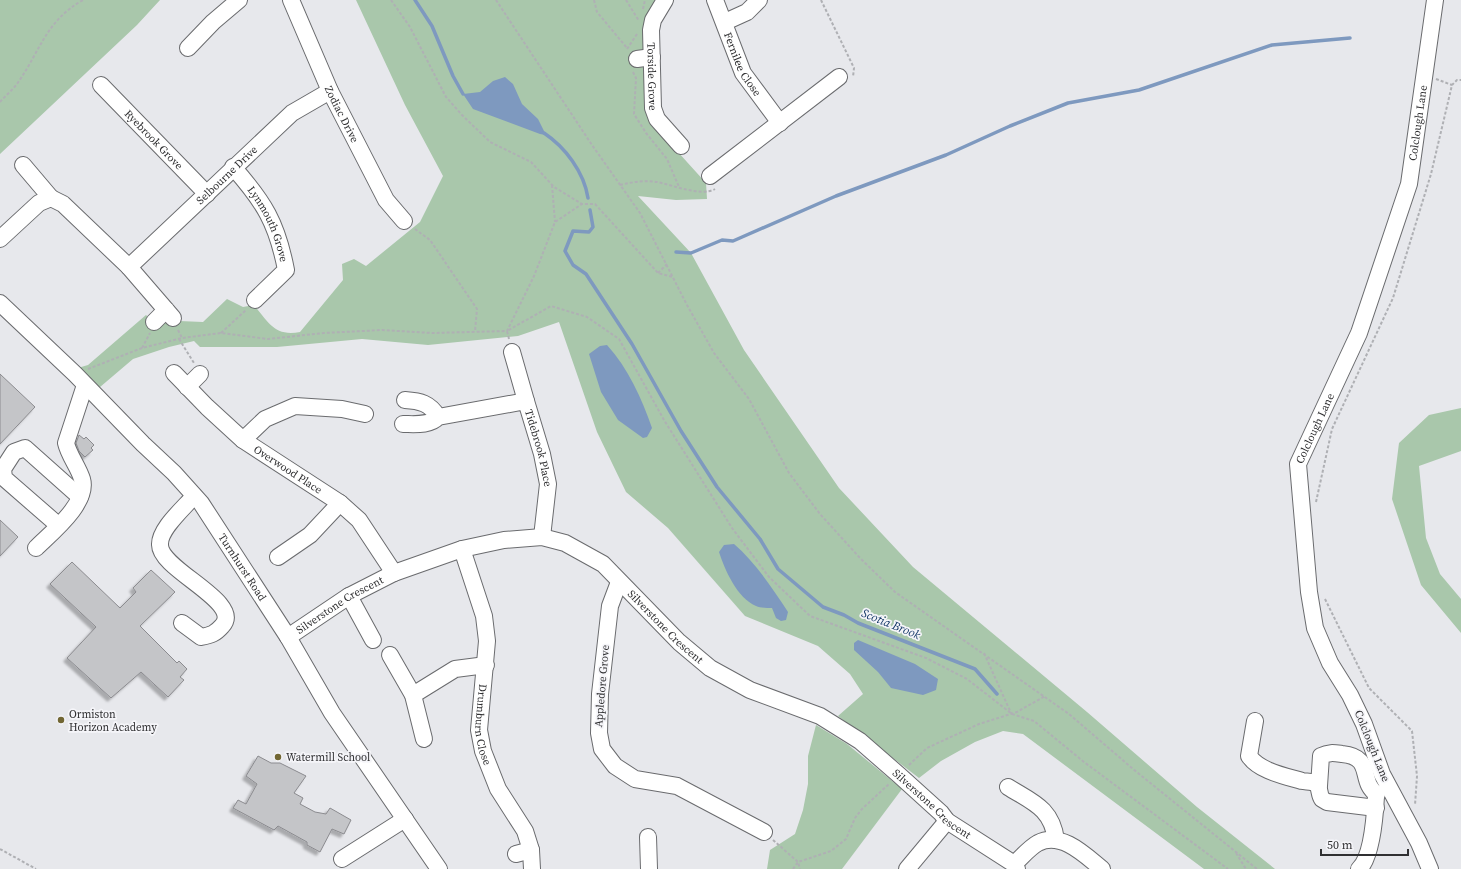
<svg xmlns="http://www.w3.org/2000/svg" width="1461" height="869" font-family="'Source Serif 4',serif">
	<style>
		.green { fill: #a9c7ab }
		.water { fill: #7e99bf }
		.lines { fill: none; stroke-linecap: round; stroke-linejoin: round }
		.stream { stroke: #7e99bf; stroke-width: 3.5 }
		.building { fill: #c4c5c8; stroke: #8b8b8f; filter: url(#shadow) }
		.minor-casing { stroke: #6a6b6e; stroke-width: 18 }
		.path { stroke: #afb0b4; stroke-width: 2; stroke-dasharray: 3 2; stroke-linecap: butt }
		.minor { stroke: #fff; stroke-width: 16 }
		.poi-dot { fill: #716633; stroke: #f5f5f9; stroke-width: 1.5 }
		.labels { text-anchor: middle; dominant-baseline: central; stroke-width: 3.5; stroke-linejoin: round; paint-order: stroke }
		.street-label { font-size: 11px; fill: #303032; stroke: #f5f5f9 }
		.poi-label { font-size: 11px; fill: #303032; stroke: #f5f5f9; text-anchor: start }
		.water-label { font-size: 12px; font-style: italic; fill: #153868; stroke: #f5f5f9 }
	</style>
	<defs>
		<filter id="shadow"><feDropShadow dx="-3.5" dy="3.5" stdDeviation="1" flood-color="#0004"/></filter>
	</defs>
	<rect width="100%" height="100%" fill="#e7e8ec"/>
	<path class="green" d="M0,0H160L137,25L0,154Z
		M356,0H659L645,62L668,141L706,183L707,199L676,200L638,196L691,253L744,350L839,488L913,567L1087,712L1197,807L1275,869H1204L1023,734L1003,731L975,742L941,761L919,778L838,716L863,694L850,674L818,646L745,616L668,528L626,492L597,432L559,322L518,336L428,345L362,339L277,347H200L194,341L169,347L133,359L93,393L71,370L88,365L146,315L158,327L166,322L175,325L179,321L203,322L227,299L243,307L254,305C268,322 275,337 300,332L343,280L342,264L354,259L366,266L420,222L443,176L405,105Z
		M1461,408V451L1419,466L1426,538L1440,574L1461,599V633L1421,585L1392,499L1399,443L1429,415Z
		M816,725L847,744L902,789L842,869H767L770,850L795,834L803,810L808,784V756Z"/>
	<path class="water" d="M505,77L513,84L522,104L538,119L546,135L540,134L473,109L463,94L480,92L493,81Z
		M607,345C628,368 642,399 652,428L647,437L643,438L618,420L601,392L589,354L600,346Z
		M734,544C755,562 773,589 788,612L786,620L781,621L776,618L772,608C767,608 761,608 756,606C737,598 725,570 719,552L724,545Z
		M858,640L915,664L938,679L936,690L923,695L891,688L878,672L854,650V643Z"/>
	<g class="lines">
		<path class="stream" d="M415,0L432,26L453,76L463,94
			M544,133C565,147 584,172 588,198
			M590,210L593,227L589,232L573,231L565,251L573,265L586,274L632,344L681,431L717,487L760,539L778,569L823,607L844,615L858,623L975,669L997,694
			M676,252L691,253L722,240L733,241L836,196L946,155L1010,126L1068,103L1139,90L1272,45L1350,38"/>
	</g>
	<path class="building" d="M0,374L35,407L0,444Z
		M79,435L84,439L86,437L94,445L91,448L93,450L85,457L79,451L76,443Z
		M0,520L18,537L0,556Z
		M72,562L120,608L136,592L133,588L151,570L175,592L140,626L177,663L179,661L187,669L180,677L184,680L168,697L141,672L111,698L67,658L96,627L50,584Z
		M258,756L271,763H280L306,776L294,793L303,798L300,804L315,812L326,814L330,808L351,820L344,834L332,829L320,852L307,845V842L278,826L274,830L233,808L238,800L246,804L257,784L246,776Z"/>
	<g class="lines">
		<defs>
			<g id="minor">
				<path id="s1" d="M291,0L330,91L386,200L404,221"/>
				<path id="s2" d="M665,0L653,20L651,30L653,108L657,119L681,146"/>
				<path id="s3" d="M715,0L743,73L780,123"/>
				<path d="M725,22L747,12L759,0"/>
				<path d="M188,48L213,22L239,0"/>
				<path d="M637,59L652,57"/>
				<path id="s4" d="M101,85L207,194"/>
				<path d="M23,165L51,198"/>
				<path id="s5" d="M233,167C264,202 277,223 286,270L255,300"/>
				<path d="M710,176L839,77"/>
				<path id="s6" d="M0,239L39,203L51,198L63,204L129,267L292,113L330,91"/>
				<path d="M129,267L173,318"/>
				<path id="s7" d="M0,303L75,374L143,444L174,473L201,503L288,637L332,713L439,869"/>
				<path d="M154,322L166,310"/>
				<path d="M512,352L526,401"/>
				<path id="s8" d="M174,373L207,407L243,440L340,503L359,520L394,573"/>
				<path d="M187,387L200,374"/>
				<path d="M405,400C420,401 430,403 438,417"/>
				<path id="s9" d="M403,424C414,424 430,426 438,417L526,401L542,454L548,484L542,537"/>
				<path d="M243,440L265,419L295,406L342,409L365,414"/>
				<path d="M58,525L4,478L3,469L14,452L25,448L80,497"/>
				<path d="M36,548C51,533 89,503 82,479C78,466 69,456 66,443L85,385"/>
				<path id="s10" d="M462,549L484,616L487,641L479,730L483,751L498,789L525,831L531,850L532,869"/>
				<path d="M278,557L310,535L340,503"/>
				<path d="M619,582L610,606L600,694L599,733L602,749L615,766L635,779L677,786L764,832"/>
				<path d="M349,596L373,640"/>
				<path d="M182,623L201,637C211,635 215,634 222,626C244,602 160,570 160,545C159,529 184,508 194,496"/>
				<path id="s11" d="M288,637L349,596L394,573L462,549L504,540L542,537L565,543L603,564L679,642L710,668L750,690L820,716L860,741L899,775L941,813L947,821L1014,864L1017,869"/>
				<path d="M390,655L413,695L424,739"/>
				<path d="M413,695L455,669L486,665"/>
				<path d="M1255,721L1249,756C1259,771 1285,776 1302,781C1307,782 1314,781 1317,785C1320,788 1319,795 1322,799L1327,802L1376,808"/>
				<path d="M1319,786L1321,756C1329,752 1334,753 1342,754C1375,757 1358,782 1377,794"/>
				<path d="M1008,787C1032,802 1052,808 1056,840"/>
				<path d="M648,837L649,869"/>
				<path d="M516,854L531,850"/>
				<path d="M342,859L405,819"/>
				<path d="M1014,864C1022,857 1029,848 1038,843C1061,831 1085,855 1102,869"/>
				<path d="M907,869L947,821"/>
				<path d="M1359,869C1372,857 1375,815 1376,796"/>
				<path id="s12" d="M1430,869L1419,843L1382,774L1364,724L1350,695L1330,663L1315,628L1309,592L1298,464L1359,333L1409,184L1435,0"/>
			</g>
		</defs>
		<use href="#minor" class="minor-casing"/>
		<path class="path" d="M391,0L410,27L446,97L462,115L490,142L531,162L554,187L582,204H595L658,273L673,277
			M496,0L592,145L640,213L687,305L714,353L749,399L789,473L820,514L860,558L895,592L1069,714L1133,769L1257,869
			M594,0L597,12L627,48
			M626,0L639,21
			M821,0L854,68L853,77
			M643,9L645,0
			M627,49L637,34
			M633,72L636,78L634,114L646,133L667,159L679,187
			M1436,79L1452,85
			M0,102C6,95 14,89 19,81C41,49 46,21 83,0
			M552,185L555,222
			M620,185C632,182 645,180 657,182C673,185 701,197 715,189
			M415,229L430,240L477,309L475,331
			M658,273L667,264
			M178,330L182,338
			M221,333L246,310
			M179,339L194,363
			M509,339L507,331L551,306L587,317L619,339L664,420L732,528L769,577L810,616L926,658L967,679L1012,714L1034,721L1084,762L1228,869
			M142,348L150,333
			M88,369L142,348L182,338L221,333L268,339L324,333L382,330L432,333L507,331L534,276L555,222L582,204
			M1316,502L1332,429L1393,298L1431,174L1452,85L1457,80H1461
			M1325,599L1369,688L1412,731L1417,776L1415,805
			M984,653L1011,713
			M909,765L927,748L979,724L1017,712L1045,696
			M773,840L798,862L800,869
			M0,849L36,869
			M1236,853L1246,869
			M793,869L798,862L831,851L846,839L855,818L862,809L890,783"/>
		<use href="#minor" class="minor"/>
	</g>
	<g class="poi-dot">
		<circle cx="61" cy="720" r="4"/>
		<circle cx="278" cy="757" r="4"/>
	</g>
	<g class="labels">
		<g class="street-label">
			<text stroke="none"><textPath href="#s3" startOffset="70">Fernilee Close</textPath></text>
			<text stroke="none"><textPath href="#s2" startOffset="80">Torside Grove</textPath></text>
			<text stroke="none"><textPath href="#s1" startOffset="125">Zodiac Drive</textPath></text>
			<text stroke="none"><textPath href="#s12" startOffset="796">Colclough Lane</textPath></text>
			<text stroke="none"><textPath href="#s4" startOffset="76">Ryebrook Grove</textPath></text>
			<text stroke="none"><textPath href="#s6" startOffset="305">Selbourne Drive</textPath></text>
			<text stroke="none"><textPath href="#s5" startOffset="68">Lynmouth Grove</textPath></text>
			<text stroke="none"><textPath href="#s12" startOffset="472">Colclough Lane</textPath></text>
			<text stroke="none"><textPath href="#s9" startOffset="175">Tidebrook Place</textPath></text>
			<text stroke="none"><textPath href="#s8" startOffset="150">Overwood Place</textPath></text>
			<text stroke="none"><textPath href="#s7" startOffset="360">Turnhurst Road</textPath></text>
			<text stroke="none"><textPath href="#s11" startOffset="61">Silverstone Crescent</textPath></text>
			<text stroke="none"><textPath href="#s11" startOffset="433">Silverstone Crescent</textPath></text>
			<text transform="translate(602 686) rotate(-85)">Appledore Grove</text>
			<text stroke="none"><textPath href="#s10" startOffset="180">Drumburn Close</textPath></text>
			<text transform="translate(1372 746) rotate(68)">Colclough Lane</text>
			<text stroke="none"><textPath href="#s11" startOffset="757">Silverstone Crescent</textPath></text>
		</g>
		<g class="poi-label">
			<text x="69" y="714">Ormiston<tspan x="69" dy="13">Horizon Academy</tspan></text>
			<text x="286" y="757">Watermill School</text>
		</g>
		<g class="water-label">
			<text transform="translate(891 624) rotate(22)">Scotia Brook</text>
		</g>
	</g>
	<path d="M1321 849v6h87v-6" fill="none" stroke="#303032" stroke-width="2"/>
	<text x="1327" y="849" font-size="12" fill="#303032" stroke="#f5f5f9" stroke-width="3" paint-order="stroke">50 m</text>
</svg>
